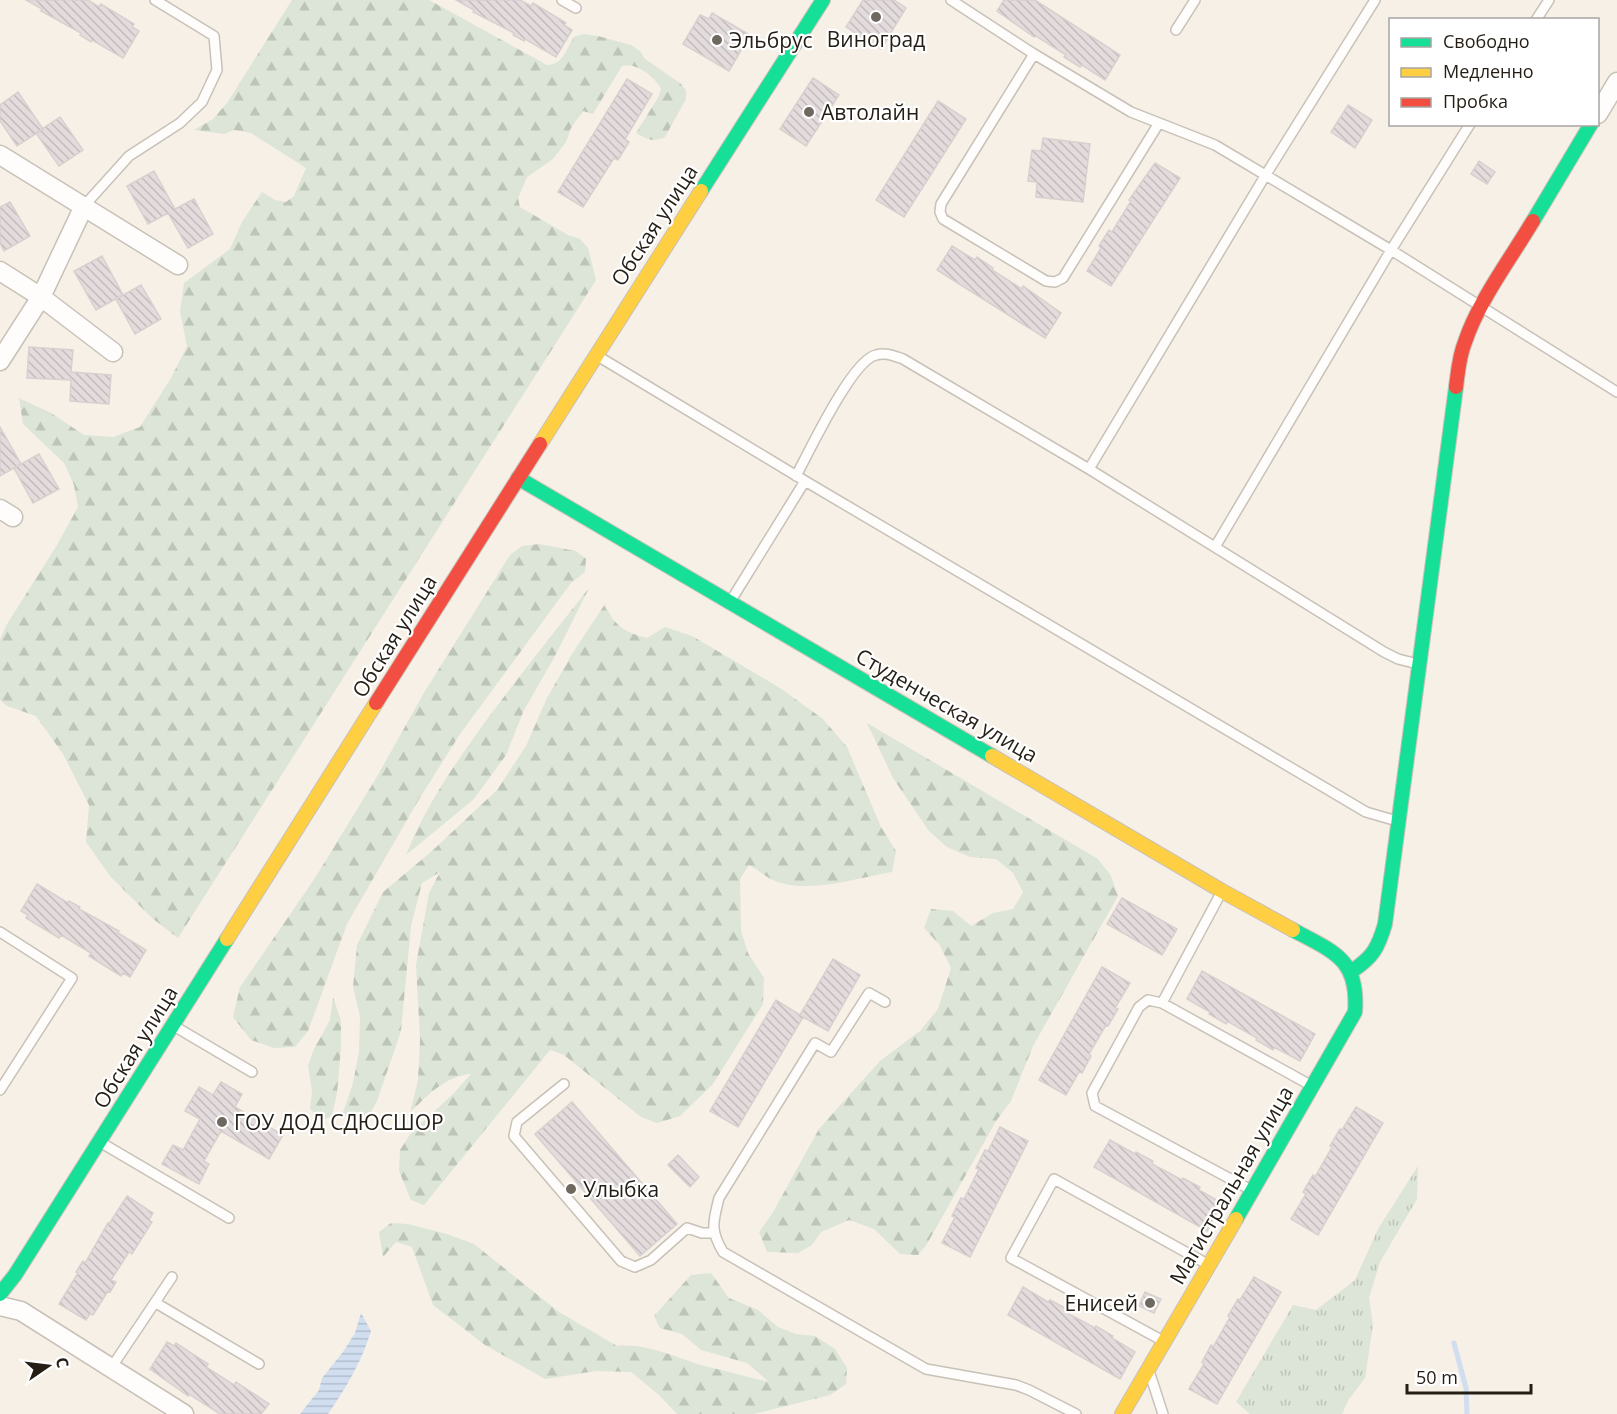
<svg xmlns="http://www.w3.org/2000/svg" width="1617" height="1414" font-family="'Open Sans',sans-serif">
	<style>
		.grass { fill: url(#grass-tufts) }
		.forest { fill: url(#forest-firs) }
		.water { fill: url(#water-rules) }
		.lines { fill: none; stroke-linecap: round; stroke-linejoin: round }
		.stream { stroke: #d0def0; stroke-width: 5 }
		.building { fill: url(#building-back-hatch); stroke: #d7d0cf; stroke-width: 1.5 }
		.lane-casing { stroke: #c8c1b8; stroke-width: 12 }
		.street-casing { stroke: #c8c1b8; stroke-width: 21 }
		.fast-casing { stroke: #c8c1b8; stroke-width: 16 }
		.slow-casing { stroke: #c8c1b8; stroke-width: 16 }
		.jam-casing { stroke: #c8c1b8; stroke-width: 16 }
		.lane { stroke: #fefdfb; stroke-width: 9 }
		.street { stroke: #fefdfb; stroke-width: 18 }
		.fast { stroke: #16e098; stroke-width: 14 }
		.slow { stroke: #ffcf43; stroke-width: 14 }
		.jam { stroke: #f24e42; stroke-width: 14 }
		.poi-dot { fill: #6e685e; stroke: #fff; stroke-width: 2 }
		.labels { text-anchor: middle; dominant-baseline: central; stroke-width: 4.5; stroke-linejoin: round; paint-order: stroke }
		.poi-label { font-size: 21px; fill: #241e15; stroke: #fff; text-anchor: start }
		.street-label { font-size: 21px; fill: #241e15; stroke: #fff }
	</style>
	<defs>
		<pattern id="grass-tufts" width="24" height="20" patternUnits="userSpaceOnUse" patternTransform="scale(1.5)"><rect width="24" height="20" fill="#dce5d8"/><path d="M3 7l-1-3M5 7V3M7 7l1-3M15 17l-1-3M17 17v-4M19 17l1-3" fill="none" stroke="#bdc4b8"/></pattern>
		<pattern id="forest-firs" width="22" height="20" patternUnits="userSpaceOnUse" patternTransform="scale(1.5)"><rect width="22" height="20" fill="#dce5d8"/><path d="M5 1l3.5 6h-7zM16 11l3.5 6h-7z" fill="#bdc4b8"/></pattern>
		<pattern id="water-rules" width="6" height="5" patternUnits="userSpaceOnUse" patternTransform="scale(1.5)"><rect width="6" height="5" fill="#d0def0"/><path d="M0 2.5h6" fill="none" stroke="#b2becd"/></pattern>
		<pattern id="building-back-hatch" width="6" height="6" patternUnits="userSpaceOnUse" patternTransform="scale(1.5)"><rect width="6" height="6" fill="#e4dcdc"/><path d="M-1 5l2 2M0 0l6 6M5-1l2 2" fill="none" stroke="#c3bcbc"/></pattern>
	</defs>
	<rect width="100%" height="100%" fill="#f7f0e6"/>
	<path class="grass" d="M1418,1166L1417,1199L1380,1262L1369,1298L1373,1325L1365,1378L1349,1399L1342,1414H1250L1236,1402L1293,1305L1316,1310L1355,1280L1378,1229Z"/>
	<path class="forest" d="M292,0H429L547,65C563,65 566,49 574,37L583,34L598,36L631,45L640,51L645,59L680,83L686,90V99L665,137C653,143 647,139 636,133L659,96L661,89C655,77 636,62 622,66L593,114L583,111L571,128L566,142L553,159L527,177L518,198L520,207L568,235L580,239L588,248L596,280L178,938L152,918L110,876L86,842L89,805L63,754L36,716L7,706L0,700V640L7,624L57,545L78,507L74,485L64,463L23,424L19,398L51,413L84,435L113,437L140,427L171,378L187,346L180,312L184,283L230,249L242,222L262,192L275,200L286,202L294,196L306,168L251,133L234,130L224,134L194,130L213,119L227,103Z
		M539,544L576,551L586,559L585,572L571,583L460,734L418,801L347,924L308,1031L295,1047L274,1048L251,1040L233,1017L240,987L315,878L375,780L425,691L510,555L522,546Z
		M589,588L554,658L524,710L506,755L474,799L406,855C428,801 455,764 488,718C521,674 555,631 589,588Z
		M605,604C614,626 624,632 647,638L665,627L692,636L780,688L823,719L847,747L881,827L896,851L892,872C857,878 806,895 773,880C764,876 757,869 749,865L740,879L741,931L748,953L764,978L763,1004L713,1084L680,1116L657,1123L641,1117L564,1055L550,1050L424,1205L411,1200L399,1171L400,1150L411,1133L454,1093L471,1074C446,1076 427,1095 410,1113L418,1080L420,1039L416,965L429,893L440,872L422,883L411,926L401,1031L377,1101L369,1116L355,1125L343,1113L353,1083L359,1052L360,1016L353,987L357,945L383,892L432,851L497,790L526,746L547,698L572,654Z
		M867,723L1098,859L1111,876L1118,896L1033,1046L1011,1101L996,1121L927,1244L918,1255L900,1254L874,1229L849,1220L821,1232L812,1245L798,1253L767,1252L759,1232L772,1214L819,1129L880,1061L920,1031L938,1009L951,968L939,944L924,928L931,909L953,911L971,926L993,913L1013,909L1023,892L1013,873L996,859L970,857L947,847L929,831L893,778Z
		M333,997L341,1020V1047L337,1093L332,1116L323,1120L310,1109L312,1091L308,1066L314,1049L330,1020Z
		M391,1223L408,1224L447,1234L474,1244L559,1312L617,1346C647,1343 677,1358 704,1366C726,1371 747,1377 769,1382L747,1363L701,1350L682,1334L660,1328L654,1316L691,1275L711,1273L729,1298L758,1310L778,1327L796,1334L815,1336L835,1349L847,1368L846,1384L830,1395L754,1414H677L658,1394L631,1372L596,1371L545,1379L485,1345L433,1305L412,1247L396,1242L383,1257L379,1232Z"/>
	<path class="water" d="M361,1313L371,1331C362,1361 346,1388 328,1414H300L319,1390L322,1378L343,1352L355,1333Z"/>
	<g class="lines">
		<path class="stream" d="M1454,1343L1466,1388L1467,1414"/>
	</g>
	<path class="building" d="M26,0H88L99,7L101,4L134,24L132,27L139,31L123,58L92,40L91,42L80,35L81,33L41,11L42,9Z
		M456,0H520L531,6L533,3L566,23L564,25L572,30L556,57L525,39L524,41L513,35L514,33L473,12L474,10Z
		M863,0H894L906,8L881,49L846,27Z
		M1004,0H1035L1120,55L1105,80L1082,65L1080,67L1064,57L1066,55L1036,36L1034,37L997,11Z
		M712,13L750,35L729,71L683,44L700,15L709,19Z
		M813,78L839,95L806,146L780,129Z
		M627,79L652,94L625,139L629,142L618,160L614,158L583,207L558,192Z
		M18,92L43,129L17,146L0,121V105Z
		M938,101L966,119L904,217L876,200Z
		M1348,105L1372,120L1355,148L1331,132Z
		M60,117L83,150L59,166L36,133Z
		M1043,138L1090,144L1083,202L1036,197L1037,182L1028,181L1032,150L1041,151Z
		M1479,161L1495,172L1487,184L1471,174Z
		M1155,163L1180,178L1111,286L1087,271L1101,248L1099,246L1109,230L1112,232L1131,201L1129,200Z
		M154,171L175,209L194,199L213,234L188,248L168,213L148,224L127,186Z
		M10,202L30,236L4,251L0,243V207Z
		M952,246L975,260L977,257L993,268L992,270L1022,289L1023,286L1061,313L1045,338L937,270Z
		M102,256L123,295L96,310L74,271Z
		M141,285L161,319L135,334L116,299Z
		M29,347L73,350L71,372L111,375L109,404L70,401L71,380L27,378Z
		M0,427L21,464L0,476Z
		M39,454L59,489L33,503L14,468Z
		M37,884L68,903L69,901L80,907L79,909L119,931L118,933L146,950L130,977L123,973L121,976L89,956L91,953L61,935L59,938L26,918L28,915L21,911Z
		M1122,898L1177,929L1162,955L1107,924Z
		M833,959L860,975L828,1031L803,1017L738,1127L710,1111L776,1000L800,1015Z
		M1102,967L1130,983L1115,1008L1118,1009L1108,1026L1106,1025L1089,1054L1091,1056L1082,1073L1079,1072L1066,1095L1039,1080Z
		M1202,971L1315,1034L1300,1061L1274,1047L1273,1050L1256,1040L1257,1038L1227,1021L1226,1024L1209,1014L1210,1012L1187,999Z
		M221,1082L242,1094L235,1107L283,1135L269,1159L221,1131L204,1161L209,1164L199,1184L162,1164L173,1145L183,1150L200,1119L185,1111L199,1087L213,1095Z
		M572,1102L677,1224L640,1256L535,1134Z
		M1356,1107L1383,1123L1318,1235L1291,1219L1306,1194L1303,1192L1313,1175L1315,1177L1332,1147L1330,1146L1340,1129L1342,1130Z
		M1000,1127L1028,1141L970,1257L942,1243L955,1217L952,1216L961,1198L964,1199L979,1169L976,1168L985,1150L988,1151Z
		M1110,1140L1135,1154L1136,1152L1153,1161L1152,1164L1182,1180L1183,1178L1200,1187L1199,1190L1222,1203L1207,1231L1094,1167Z
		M678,1155L699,1177L690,1187L668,1165Z
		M127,1196L153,1213L149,1220L152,1222L132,1254L129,1252L111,1280L116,1282L110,1292L108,1291L93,1315L90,1314L86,1320L59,1304L78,1273L76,1272L83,1261L85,1263L108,1223L109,1224Z
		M1254,1277L1281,1292L1217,1404L1189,1389L1204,1364L1202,1362L1211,1345L1213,1347L1230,1317L1228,1316L1238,1299L1240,1300Z
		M1023,1287L1048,1302L1050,1300L1067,1309L1065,1312L1095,1328L1096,1326L1113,1336L1112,1338L1135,1352L1120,1379L1008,1315Z
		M1145,1292L1161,1299L1154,1313L1139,1306Z
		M167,1342L174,1346L176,1343L208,1364L206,1367L234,1385L236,1382L269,1404L261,1414H220L189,1394L188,1396L150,1369Z"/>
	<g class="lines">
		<defs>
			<path id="lane" d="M562,0L576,8
				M951,0L1034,54L1131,112L1215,145L1391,250L1617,392
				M1536,20L1549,0
				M1176,30L1195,0
				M1034,54L941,204L940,212L943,219L1046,281L1055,282L1063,278L1159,123
				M84,206L129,156L180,123L202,102L217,70L214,36L155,0
				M596,355L805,481L1366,812L1397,821
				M1089,469L1265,176L1375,0
				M796,476C809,452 852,360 876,355C886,352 894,356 903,359L1089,469L1384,652L1398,659L1418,664
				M1215,547L1391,250L1470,124
				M730,602L805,481
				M0,932L72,978L0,1090
				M885,1002L869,993L831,1052L815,1043L719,1198C713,1222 710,1230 723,1252L926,1369L1016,1385L1029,1390L1076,1414
				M1162,1003L1222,891
				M174,1026L252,1072
				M564,1084L517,1122L514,1136L621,1261L635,1267L651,1260L687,1228L702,1233H714
				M100,1142L229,1218
				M1251,1190L1095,1106L1092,1093L1139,1007L1148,1000L1162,1003L1312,1086
				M156,1303L259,1364
				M1165,1342L1011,1258L1054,1179L1209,1265
				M111,1368L172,1277
				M1150,1374L1163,1414"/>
			<path id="street" d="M1598,114L1617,82
				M0,155L178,265
				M0,271L41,297L113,352
				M0,361L41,297L84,206
				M0,509L13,517
				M0,1306L21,1311L184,1414"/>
			<path id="fast" d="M701,191L823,0
				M1533,221L1591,124
				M518,478L992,756
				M1352,971C1373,957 1378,948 1385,924L1456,387
				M1236,1219L1355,1012C1359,959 1334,952 1293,930
				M0,1294L15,1275L227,939"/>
			<path id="slow" d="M540,444L701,191
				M992,756L1222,891L1293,930
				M227,939L376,703
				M1122,1414L1236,1219"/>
			<path id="jam" d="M1456,387C1458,372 1459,356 1465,342C1478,302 1511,258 1533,221
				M376,703L540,444"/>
		</defs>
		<use href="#lane" class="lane-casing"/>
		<use href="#street" class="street-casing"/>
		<use href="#fast" class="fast-casing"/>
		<use href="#slow" class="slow-casing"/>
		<use href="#jam" class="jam-casing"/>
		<use href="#lane" class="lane"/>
		<use href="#street" class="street"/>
		<use href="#fast" class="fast"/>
		<use href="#slow" class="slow"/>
		<use href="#jam" class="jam"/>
	</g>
	<g class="poi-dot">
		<circle cx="876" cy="17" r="6"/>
		<circle cx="717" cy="40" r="6"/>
		<circle cx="809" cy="112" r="6"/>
		<circle cx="222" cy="1122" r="6"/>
		<circle cx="571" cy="1189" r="6"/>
		<circle cx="1150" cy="1303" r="6"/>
	</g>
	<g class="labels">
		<g class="poi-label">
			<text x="876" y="39" text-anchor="middle">Виноград</text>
			<text x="729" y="40">Эльбрус</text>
			<text x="821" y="112">Автолайн</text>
			<text x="234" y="1122">ГОУ ДОД СДЮСШОР</text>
			<text x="583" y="1189">Улыбка</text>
			<text x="1138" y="1303" text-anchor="end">Енисей</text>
		</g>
		<g class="street-label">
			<text transform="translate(654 225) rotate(-57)">Обская улица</text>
			<text transform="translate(394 636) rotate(-58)">Обская улица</text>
			<text transform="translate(947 705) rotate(30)">Студенческая улица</text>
			<text transform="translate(135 1047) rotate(-58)">Обская улица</text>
			<text transform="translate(1231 1185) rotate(-60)">Магистральная улица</text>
		</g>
	</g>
	<rect x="1389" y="18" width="210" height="108" fill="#ffffff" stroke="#a7a5a1" stroke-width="1.5"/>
	<rect x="1401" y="38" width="30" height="9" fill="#16e098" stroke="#a7a5a1" stroke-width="1.5"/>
	<text x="1443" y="48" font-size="18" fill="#241e15">Свободно</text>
	<rect x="1401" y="68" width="30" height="9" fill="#ffcf43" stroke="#a7a5a1" stroke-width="1.5"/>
	<text x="1443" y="78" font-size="18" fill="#241e15">Медленно</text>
	<rect x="1401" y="98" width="30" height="9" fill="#f24e42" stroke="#a7a5a1" stroke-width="1.5"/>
	<text x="1443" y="108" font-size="18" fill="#241e15">Пробка</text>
	<g transform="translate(48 1366) rotate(76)" stroke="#ffffff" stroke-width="4.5" paint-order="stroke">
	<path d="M0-4.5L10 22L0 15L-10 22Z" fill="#241e15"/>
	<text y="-9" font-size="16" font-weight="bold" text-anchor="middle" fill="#241e15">С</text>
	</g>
	<path d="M1407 1384v9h124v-9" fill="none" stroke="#241e15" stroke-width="3"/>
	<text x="1416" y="1384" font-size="18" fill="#241e15" stroke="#ffffff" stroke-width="4.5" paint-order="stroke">50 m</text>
</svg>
